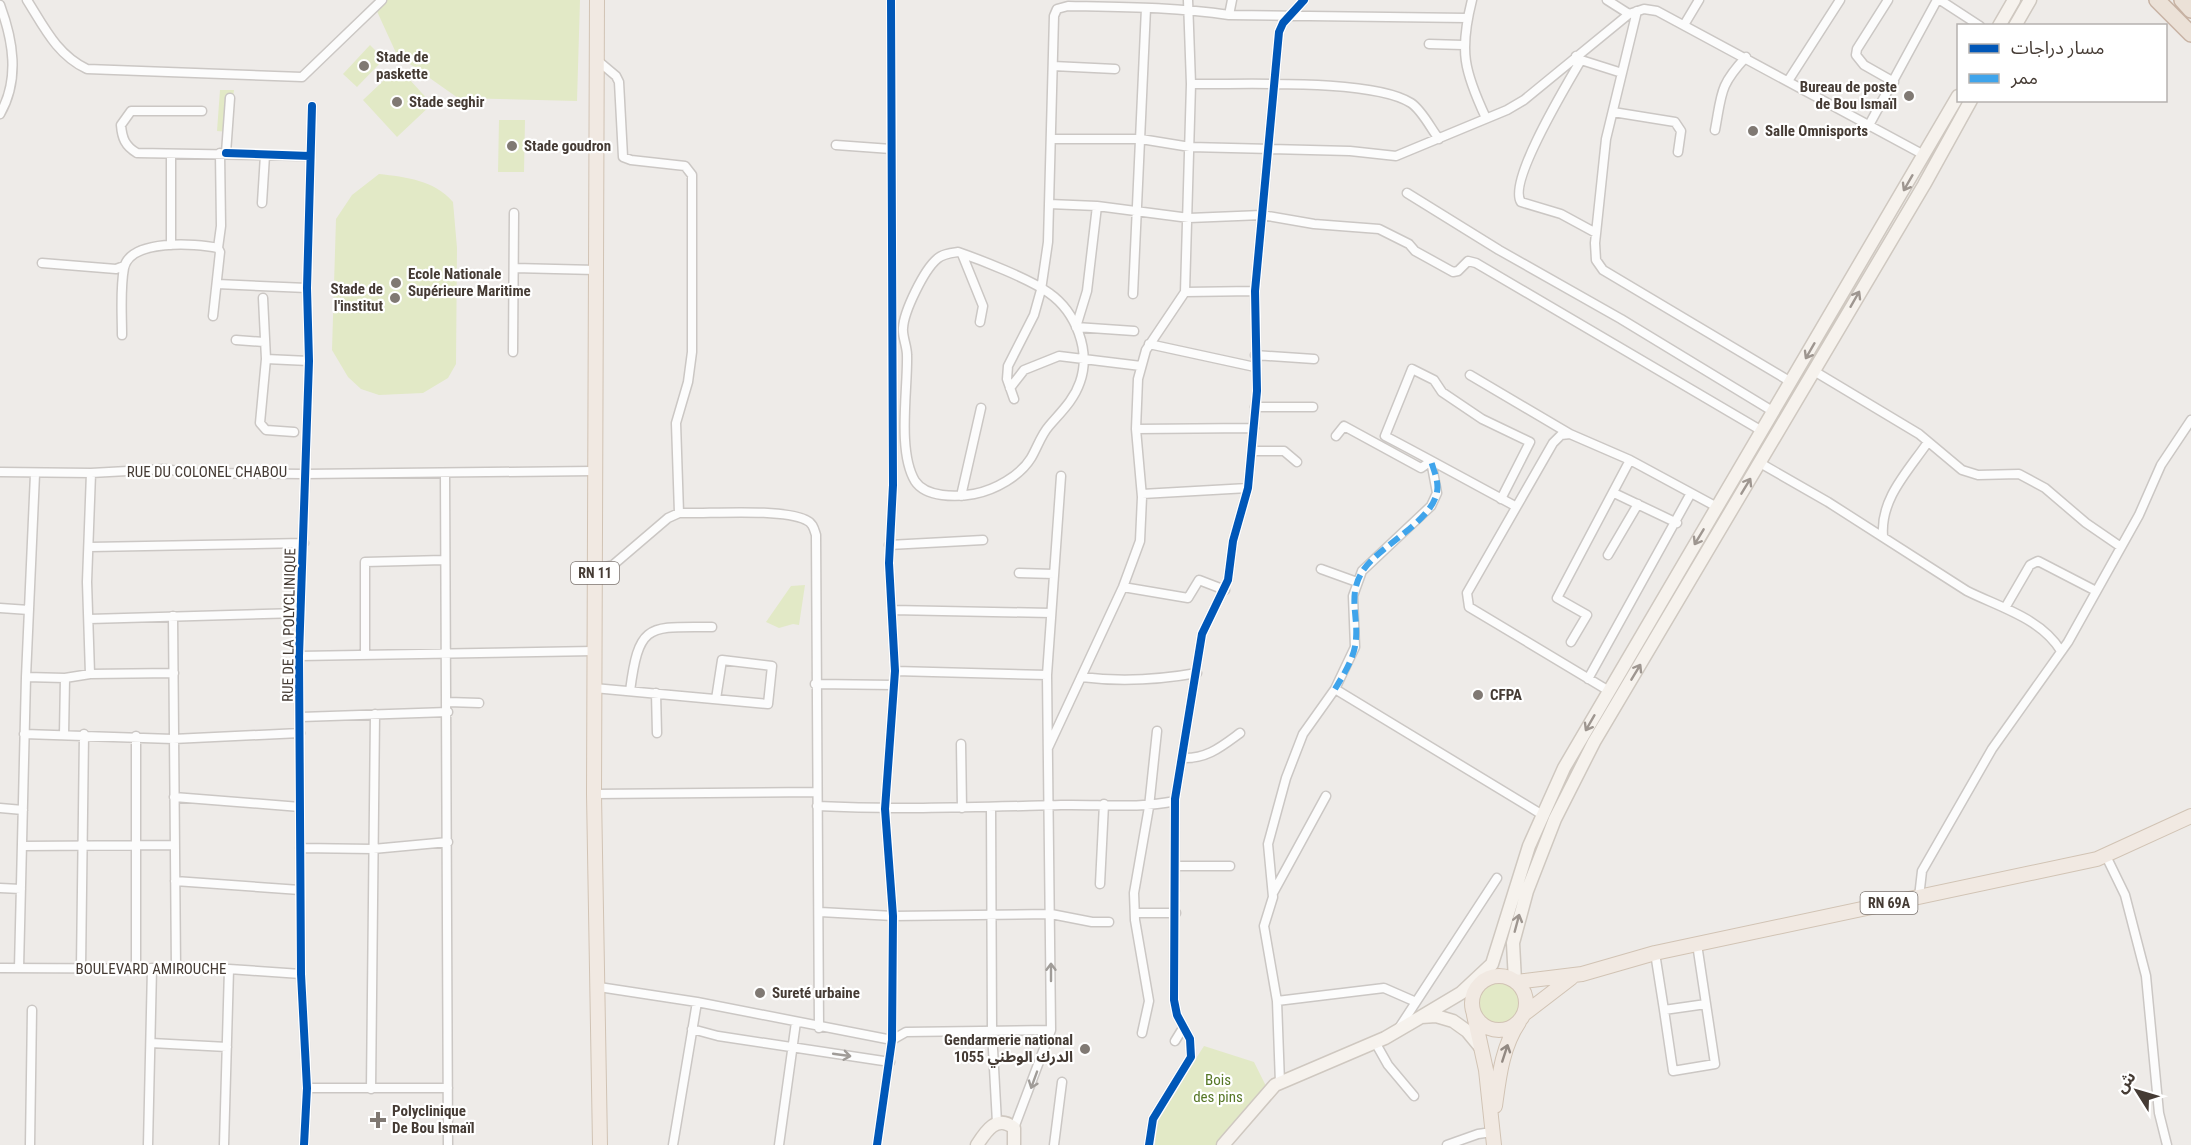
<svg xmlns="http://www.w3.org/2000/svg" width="2191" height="1145" font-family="'Roboto Condensed','Noto Sans Arabic',sans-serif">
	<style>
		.green { fill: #e2e9c6 }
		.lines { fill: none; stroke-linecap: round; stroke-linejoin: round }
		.street-casing { stroke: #cbc7c4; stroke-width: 11 }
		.secondary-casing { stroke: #cfc8c0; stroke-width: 15 }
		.primary-casing { stroke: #d1c3b4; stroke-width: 16 }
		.highway-casing { stroke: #c7b2a3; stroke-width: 18 }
		.street { stroke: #fcfcfc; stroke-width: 8 }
		.secondary { stroke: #f6f2ed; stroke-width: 12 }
		.primary { stroke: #f1e9e2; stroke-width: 14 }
		.highway { stroke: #ebe1d7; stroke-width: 15 }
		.quiet { stroke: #3fa4eb; stroke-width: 6; stroke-dasharray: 12 6; stroke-linecap: butt }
		.cycleway-casing { stroke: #fff; stroke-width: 11 }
		.cycleway { stroke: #0057b8; stroke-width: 8 }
		.oneway { stroke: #9e9690 }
		.oneway2 { stroke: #a09c98 }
		.oneway3 { stroke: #928982 }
		.poi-dot { fill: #807973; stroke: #fff; stroke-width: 2 }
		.labels { text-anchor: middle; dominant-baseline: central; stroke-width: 4.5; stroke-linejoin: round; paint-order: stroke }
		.shield { fill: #fff; stroke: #7d7671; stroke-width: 1.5 }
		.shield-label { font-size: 14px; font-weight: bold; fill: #453b34 }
		.poi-label { font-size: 15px; font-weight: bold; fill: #453b34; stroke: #fff; text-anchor: start }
		.street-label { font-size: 15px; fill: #453b34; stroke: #fff }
		.park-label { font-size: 15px; fill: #567726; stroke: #fff }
	</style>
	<rect width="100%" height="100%" fill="#eeebe8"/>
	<path class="green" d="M382,0H580L577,101L458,98L397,55L375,7Z
		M370,45L384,59L357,87L343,74Z
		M398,67L432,104L397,137L363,100Z
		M220,90H234L228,132L217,131Z
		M499,120H525L524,172H498Z
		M379,174C406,177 434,180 453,202L457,248L456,364L448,378L423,393L379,395L361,389L348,377L332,350L336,219L352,195Z
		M805,585L799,625L793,624L779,628L766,622L791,586Z
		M1479 1003a20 20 0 1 1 40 0a20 20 0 1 1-40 0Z
		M1204,1046L1254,1062L1266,1086L1216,1145H1155L1157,1119Z"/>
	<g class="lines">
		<defs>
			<path id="street" d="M27,0C44,27 57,55 87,69L302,77L382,0
				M1472,0C1459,51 1464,71 1486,118
				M1607,0L1629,14
				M1888,0L1857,49L1856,55L1864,65L1894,82
				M1940,0L1980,26
				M0,5C13,40 20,79 0,114
				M1637,11L1606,139L1595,243L1596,260L1603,270L1791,382
				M1229,15L1232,0
				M1684,25L1699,0
				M1429,44L1463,45
				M1576,56L1581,60C1569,81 1507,182 1521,202L1561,214L1596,233
				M597,60L616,76L619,82L623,157L631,160L685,166L692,175V352L688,382L676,423L679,513
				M1581,60L1622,73
				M1053,66L1115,69
				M1788,81L1840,0
				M1191,84C1241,85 1372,78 1411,103C1422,110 1431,129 1439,139
				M202,111H131L121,125C122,138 125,146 137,153L310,156
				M1613,112L1675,122L1681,131L1678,152
				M1868,127L1937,0
				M1715,130C1722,93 1719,86 1746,57
				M1052,139H1141L1190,147L1350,151L1396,156L1507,110L1524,100L1629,14L1644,9L1657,11L1924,155
				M836,145L891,149
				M226,153L230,98
				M171,154V245
				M1407,193L1499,250L1621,319L1774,412
				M262,203L265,155
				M1049,204L1097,206L1189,218L1262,215L1314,224L1379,229L1409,244L1415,251L1453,272L1458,271L1468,261L1476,263L1762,431
				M1097,206L1087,291L1076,327L1134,331
				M218,248L221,226L220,153
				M958,252C981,260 1030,279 1049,293C1076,312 1091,351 1080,382C1074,400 1061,412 1049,426C1041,435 1037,448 1031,458C1020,476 995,490 974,494C957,497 926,498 915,481C897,451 908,389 907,355C907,346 902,336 903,328C904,311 924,270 937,259C942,254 951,253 958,252Z
				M962,254L983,306L980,322
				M42,263L116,269L124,266
				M514,268L596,270
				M217,284L307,288
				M1185,292L1255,291
				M1133,294L1146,8
				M263,298L266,359L260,423L266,430L294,432
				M122,335C122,314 120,289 124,268C130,239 195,243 218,248L220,252L213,316
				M236,340L264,342
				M1149,344L1255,367
				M513,352L514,213
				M1255,355L1314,359
				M266,359L309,361
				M1814,371L1919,434L1962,470L1978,475L2019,474L2045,488L2086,523L2121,547
				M1470,375L1570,434
				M1010,388L1024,370L1059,356L1141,366
				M1014,399L1007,379L1008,366L1034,315L1041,290L1048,242L1054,16L1057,9L1068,6C1122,7 1176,7 1229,15L1467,18
				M1255,407H1313
				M1136,429L1254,428
				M1252,451H1284L1297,462
				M1760,463L1828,502L1967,591C1999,607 2041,618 2061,651
				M0,472L91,473L164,469L193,473L304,474L593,471
				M445,473L448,1145
				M1614,493L1677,523
				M1142,494L1248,488
				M961,496L981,408
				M1501,499L1530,442L1482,419L1442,392L1434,380L1412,369L1385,436C1429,459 1472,483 1515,506
				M1883,536C1880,499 1908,471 1928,442
				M889,545L983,540
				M90,547L304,543
				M1608,555L1638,504
				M595,569L613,565L668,518L679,513C709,514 781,508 806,520C813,523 814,529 816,535L819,1028
				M1321,569L1357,582
				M1019,573L1054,574
				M1123,587L1188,598L1199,580L1225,590
				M0,608L29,610
				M2005,608L2030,565L2038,561L2096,591
				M892,610L1051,613
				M173,616L176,969
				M89,619L300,613
				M1571,642L1587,615L1557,598L1630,460
				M365,654V562L444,560
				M299,656L594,651
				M895,671L1047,675
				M90,674L174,673
				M26,677L35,474
				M1081,677C1121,682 1158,680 1197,673
				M1588,679L1691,493
				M815,684L894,685
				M594,688L768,704L772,666L722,660L716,699
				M1335,689L1355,647L1353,596L1362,571L1431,506L1437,493L1431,461L1421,468L1344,426L1336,436
				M630,691C639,622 648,627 712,627
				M1609,691L1469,607L1467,593L1553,443L1561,435L1570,434L1630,460L1717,507
				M656,693L657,733
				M448,702L479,703
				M301,717L448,712
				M24,734L173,739L300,733
				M64,735L65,678
				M136,736V969
				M961,744L962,808
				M1048,748L1123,587L1140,541L1142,497L1136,429L1138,379L1146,350L1185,292L1191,84L1188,0
				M1182,758C1207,759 1221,747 1240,733
				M594,794L817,792
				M174,797L300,807
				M817,806C898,810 979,807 1061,805C1099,804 1138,809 1175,801
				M0,808L23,810
				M991,808L992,1031L997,1123
				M22,846L175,845
				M300,848L373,849L448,842
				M2106,856L2125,895L2146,976L2159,1113L2167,1145
				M1176,866H1230
				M175,881L300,890
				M1100,884L1104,804
				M0,888L21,889
				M1273,893L1326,796
				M1919,897L1922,871L1992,749L2068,642L2139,515L2161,465L2191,420
				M820,912L893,916L1051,914L1092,922H1109
				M1135,913H1176
				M1655,953L1664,1010L1706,1004L1697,944
				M0,968L229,969L301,974
				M19,968L26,677L65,678L90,674L87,582L91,473
				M81,968L84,734
				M599,987L697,1002L892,1040L906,1032L1051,1030
				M1277,1001L1384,988L1416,1002
				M1664,1010L1673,1071L1715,1064L1706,1004
				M1399,1028L1497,878
				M692,1029L718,1036L890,1062
				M1142,1033L1149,1001L1135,920L1134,893L1149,807L1157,731
				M1175,1041L1183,1028
				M1375,1042L1388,1065L1414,1096
				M151,1043L227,1047
				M1280,1083L1277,1001L1264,926L1273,897L1268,844L1286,778L1303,734L1335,689L1541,814
				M307,1088H448
				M371,1089L375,714
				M1014,1128L1051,1030L1047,675L1061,476
				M30,1145L32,1010
				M148,1145L152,968
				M224,1145L229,969
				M304,1145L307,1088L301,974L299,656L309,361L307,288L312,106
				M673,1145L697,1002
				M779,1145L796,1022
				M877,1145L892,1040L893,916L885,809L895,671L889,563L893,485L891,0
				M1054,1145L1062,1082
				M1149,1145L1153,1119L1191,1057L1190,1039L1177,1015L1174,1000L1175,799L1202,634L1228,580L1233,541L1248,488L1257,391L1255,291L1279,32L1283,23L1304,0
				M1447,1145L1478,1134L1492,1132"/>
			<path id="secondary" d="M1999,26L2014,0
				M2015,26L2030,0
				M1515,981L1513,943L1527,891L1555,819L1594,742L1924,185L1971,100
				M1409,1024L1461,993L1492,964L1529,846L1564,768L1958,96
				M977,1145C986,1131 997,1114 1014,1128V1145
				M1223,1145L1275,1085L1385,1038L1421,1017L1436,1016L1453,1021L1467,1031L1481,1048"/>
			<path id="primary" d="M597,0L594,794L600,1145
				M1472 1003a27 27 0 1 1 54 0a27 27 0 1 1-54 0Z
				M1516,982L1582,974L1655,953L2097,859L2191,816
				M1524,1014L1571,978
				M1474,1015L1486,1070L1494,1145
				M1495,1106C1499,1077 1502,1047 1519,1022"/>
			<path id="highway" d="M2157,0L2191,34
				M2182,0L2191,10"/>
		</defs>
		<use href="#street" class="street-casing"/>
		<use href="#secondary" class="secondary-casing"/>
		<use href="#primary" class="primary-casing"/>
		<use href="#highway" class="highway-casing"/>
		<use href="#street" class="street"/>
		<use href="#secondary" class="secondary"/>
		<use href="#primary" class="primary"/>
		<use href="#highway" class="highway"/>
		<path class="quiet" d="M1335,689C1344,674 1355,657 1356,639C1358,615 1348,595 1362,572C1377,547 1432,522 1437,492C1439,482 1434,471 1431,461"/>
		<defs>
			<path id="cycleway" d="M226,153L310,156
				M304,1145L307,1088L301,974L299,656L309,361L307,288L312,106
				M877,1145L892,1040L893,916L885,809L895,671L889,563L893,485L891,0
				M1149,1145L1153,1119L1191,1057L1190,1039L1177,1015L1174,1000L1175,799L1202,634L1228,580L1233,541L1248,488L1257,391L1255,291L1279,32L1283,23L1304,0"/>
		</defs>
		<use href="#cycleway" class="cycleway-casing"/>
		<use href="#cycleway" class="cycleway"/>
	</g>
	<defs><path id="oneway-shaft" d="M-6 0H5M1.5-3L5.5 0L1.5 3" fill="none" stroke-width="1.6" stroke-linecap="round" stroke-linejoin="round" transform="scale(1.5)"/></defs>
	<g class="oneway">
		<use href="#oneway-shaft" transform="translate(1908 183) rotate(120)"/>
		<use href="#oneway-shaft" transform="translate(1855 299) rotate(-60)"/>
		<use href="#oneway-shaft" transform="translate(1810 351) rotate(120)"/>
		<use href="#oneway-shaft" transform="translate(1746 486) rotate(-59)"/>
		<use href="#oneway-shaft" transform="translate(1699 537) rotate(121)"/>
		<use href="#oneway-shaft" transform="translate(1636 672) rotate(-59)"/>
		<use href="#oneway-shaft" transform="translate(1590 723) rotate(120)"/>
		<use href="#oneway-shaft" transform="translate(1517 923) rotate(-75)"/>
	</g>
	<g class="oneway2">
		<use href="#oneway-shaft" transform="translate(1051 972) rotate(-90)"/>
		<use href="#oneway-shaft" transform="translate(842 1055) rotate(8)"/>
		<use href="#oneway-shaft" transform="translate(1034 1080) rotate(110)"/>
	</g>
	<use class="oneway3" href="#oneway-shaft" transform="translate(1505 1053) rotate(-72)"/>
	<g class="poi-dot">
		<circle cx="364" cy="66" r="6"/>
		<circle cx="1909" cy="96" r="6"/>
		<circle cx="397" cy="102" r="6"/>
		<circle cx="1753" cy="131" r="6"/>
		<circle cx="512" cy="146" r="6"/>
		<circle cx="396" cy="283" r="6"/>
		<circle cx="395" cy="298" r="6"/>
		<circle cx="1478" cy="695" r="6"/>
		<circle cx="760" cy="993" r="6"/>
		<circle cx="1085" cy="1049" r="6"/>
		<path d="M375 1111h6v6h6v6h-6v6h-6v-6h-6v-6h6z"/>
	</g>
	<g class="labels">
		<g class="shield">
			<rect x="571" y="562" width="48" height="22" rx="4.5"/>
			<rect x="1860.5" y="892" width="57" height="22" rx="4.5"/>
		</g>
		<g class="shield-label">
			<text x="595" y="573">RN 11</text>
			<text x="1889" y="903">RN 69A</text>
		</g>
		<g class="poi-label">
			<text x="376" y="57">Stade de<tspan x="376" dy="17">paskette</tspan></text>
			<text x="1897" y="87" text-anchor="end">Bureau de poste<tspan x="1897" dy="17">de Bou Ismaïl</tspan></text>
			<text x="409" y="102">Stade seghir</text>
			<text x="1765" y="131">Salle Omnisports</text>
			<text x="524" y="146">Stade goudron</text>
			<text x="408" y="274">Ecole Nationale<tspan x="408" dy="17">Supérieure Maritime</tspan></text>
			<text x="383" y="289" text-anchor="end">Stade de<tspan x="383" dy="17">l'institut</tspan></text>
			<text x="1490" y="695">CFPA</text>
			<text x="772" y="993">Sureté urbaine</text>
			<text x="1073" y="1040" text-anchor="end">Gendarmerie national<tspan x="1073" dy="17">1055 الدرك الوطني</tspan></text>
			<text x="392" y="1111">Polyclinique<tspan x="392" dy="17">De Bou Ismaïl</tspan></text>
		</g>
		<g class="street-label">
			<text x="207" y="472">RUE DU COLONEL CHABOU</text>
			<text transform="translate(289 625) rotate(-89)">RUE DE LA POLYCLINIQUE</text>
			<text x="151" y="969">BOULEVARD AMIROUCHE</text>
		</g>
		<g class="park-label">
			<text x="1218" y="1080">Bois<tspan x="1218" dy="17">des pins</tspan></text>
		</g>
	</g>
	<rect x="1957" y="24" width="210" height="78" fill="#ffffff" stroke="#b5b1ae" stroke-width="1.5"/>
	<rect x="1969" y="44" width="30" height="9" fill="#0057b8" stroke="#b5b1ae" stroke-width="1.5"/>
	<text x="2011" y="54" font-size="18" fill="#453b34">مسار دراجات</text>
	<rect x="1969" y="74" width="30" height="9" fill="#3fa4eb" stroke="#b5b1ae" stroke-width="1.5"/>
	<text x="2011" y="84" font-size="18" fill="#453b34">ممر</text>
	<g transform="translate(2137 1091) rotate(307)" stroke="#ffffff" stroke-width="4.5" paint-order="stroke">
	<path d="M0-4.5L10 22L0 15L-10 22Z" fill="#453b34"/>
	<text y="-9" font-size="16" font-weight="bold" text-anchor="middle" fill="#453b34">ش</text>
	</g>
</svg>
